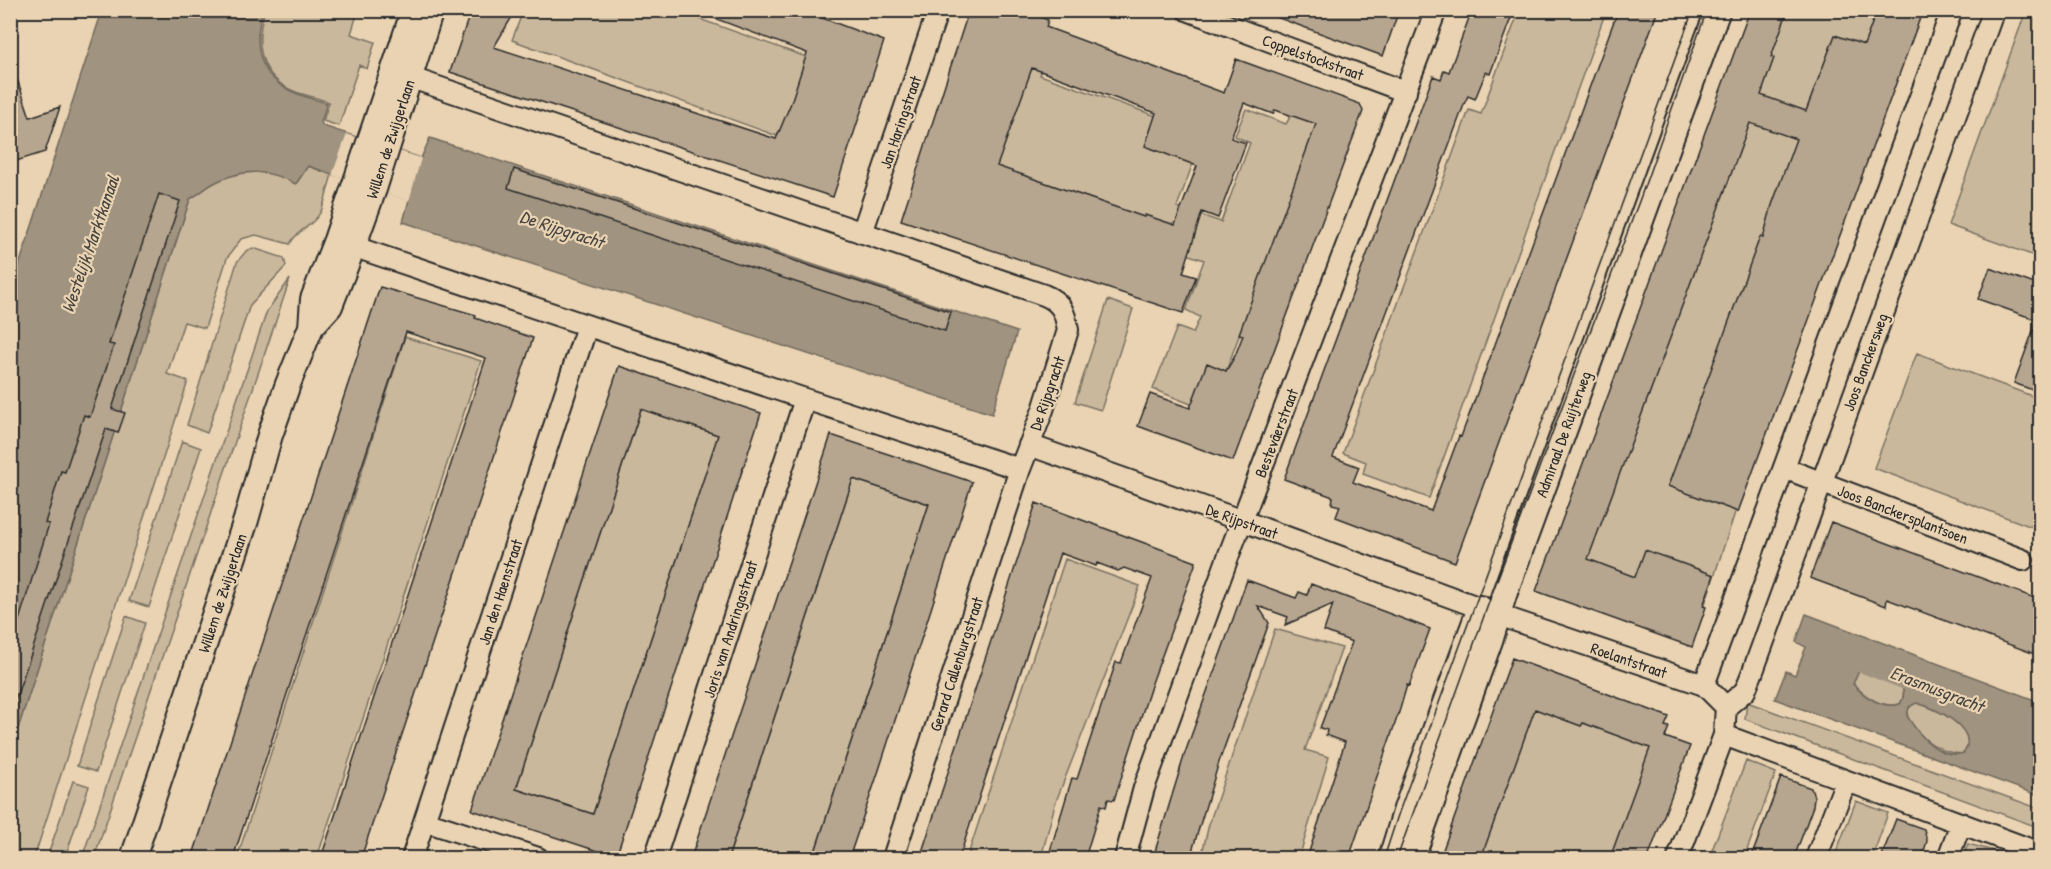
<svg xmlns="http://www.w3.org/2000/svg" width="2051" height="869" font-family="'Patrick Hand',sans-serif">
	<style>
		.green { fill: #cab89c; stroke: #7a7264; stroke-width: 1.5 }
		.water { fill: #a0937f; stroke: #71695d; stroke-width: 1.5; fill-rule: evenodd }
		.pier { fill: #e9d3b2 }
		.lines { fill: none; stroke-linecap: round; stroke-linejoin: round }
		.canal { stroke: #a0937f; stroke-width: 26 }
		.building { fill: #b7a68f; stroke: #2b2b2b; stroke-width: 1.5; fill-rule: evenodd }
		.minor-casing { stroke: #2b2b2b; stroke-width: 24 }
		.tertiary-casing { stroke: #2b2b2b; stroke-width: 28 }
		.minor { stroke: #e9d3b2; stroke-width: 20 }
		.tertiary { stroke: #e9d3b2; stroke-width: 24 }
		.tram { stroke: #2b2b2b; stroke-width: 1.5 }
		.labels { text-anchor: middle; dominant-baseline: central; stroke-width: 4.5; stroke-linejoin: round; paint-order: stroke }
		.street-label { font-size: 16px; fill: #2b2b2b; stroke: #e9d3b2 }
		.water-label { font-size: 18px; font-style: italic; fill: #484540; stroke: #e9d3b2 }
	</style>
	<rect width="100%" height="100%" fill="#e9d3b2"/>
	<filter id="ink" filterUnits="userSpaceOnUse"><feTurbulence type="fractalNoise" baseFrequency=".0167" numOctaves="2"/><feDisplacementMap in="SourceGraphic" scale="12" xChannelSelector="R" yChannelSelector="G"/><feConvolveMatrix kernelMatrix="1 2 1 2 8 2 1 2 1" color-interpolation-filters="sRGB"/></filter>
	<g filter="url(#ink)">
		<path class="green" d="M265,10L358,11L351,34L375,42L367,69L359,65L339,126L323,121L329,102C316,97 301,95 289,89C258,73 255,40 265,10Z
			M523,11H677L834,67L805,146L512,40Z
			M1519,11H1606L1429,498L1363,474L1366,462L1343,453L1469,110L1481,114Z
			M1775,11H1900L1701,616L1576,570Z
			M2026,11H2040V258L1948,225Z
			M1051,35L1040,75L1204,133L1177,207L1221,222L1250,143L1235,136L1246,109L1286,124L1293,112L1318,121L1211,412L1153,389L1177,327L1193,333L1200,317L1186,310L1204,260L968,179Z
			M308,166L332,175C328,186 326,202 320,213C312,227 297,230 290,244L256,235L241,239L227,258L205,328L184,322L167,374L188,381L34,858H11V750L190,199C200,194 208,185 218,181C246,168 270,170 296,184Z
			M253,248L284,258L286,266L250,305L207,433L187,425L237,262L246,251Z
			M290,279L94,858H82L267,311Z
			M1108,300L1133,309L1101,410L1075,402Z
			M405,337L481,361L317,858H237Z
			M1917,353L2040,399V530L1874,468Z
			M641,409L718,435L593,814L516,789Z
			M182,441L201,448L149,607L129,601Z
			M853,479L929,504L813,858H728Z
			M1065,559L1140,586L1055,804L1041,858H967Z
			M126,616L145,623L96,772L77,766Z
			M1275,629L1342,648L1305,750L1329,757L1299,858H1201L1209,824Z
			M1865,658C1881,664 1914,684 1900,704C1882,709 1864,696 1853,683Z
			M1528,700L1668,750L1629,858H1468Z
			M1747,702L2040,809V828L1745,719Z
			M1916,703C1934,707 1981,728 1964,753C1940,759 1887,715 1916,703Z
			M1746,761L1776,773L1744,858H1709Z
			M73,781L89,786L65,858H47Z
			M1856,801L1888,813L1872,858H1834Z
			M1968,844L2001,853L1999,858H1963Z"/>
		<path class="water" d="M102,11H263C253,40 257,73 287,89C299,96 314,99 327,103L321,122L323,126L421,158L430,138L1017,332L992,414L403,222L409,200L308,166L296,184C270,170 246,168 218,181C208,185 200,194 190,199L11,750V290Z
			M1806,614L2040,702V796L1775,699L1786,671L1795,675L1806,647L1796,642ZM1865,658C1881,663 1914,685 1900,704C1883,709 1864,697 1853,684ZM1916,703C1934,707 1980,728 1964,753C1939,760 1919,735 1907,716L1909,707Z"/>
		<path class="pier" d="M347,134L421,158L409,201L332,175Z"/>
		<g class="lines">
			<path class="canal" d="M1833,648L1917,681"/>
		</g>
		<path class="building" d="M471,10H516L494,47L776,139L791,103L807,53L698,12V10H801L884,41L833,197L450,72Z
			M969,10H1023L1048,20L1046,27L1224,93L1236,59L1360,104L1363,111L1233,461L1138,426L1150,394L1190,408L1207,363L1226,371L1235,356L1243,335L1239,334L1316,124L1275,110L1273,114L1244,103L1231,138L1246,143L1218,218L1202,212L1183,273L1196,277L1183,313L1119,292L901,220ZM1032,68L1156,113L1145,146L1197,166L1175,225L1145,215L1144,217L997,166Z
			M1265,10H1399L1383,56L1265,13Z
			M1472,10H1514L1490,74L1486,72L1475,99L1468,96L1465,102L1333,457L1359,467L1353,482L1431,511L1459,436L1461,437L1618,10H1658L1455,562L1336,517L1340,506L1332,504L1333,497L1284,479L1433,76L1441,79L1444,70L1449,72Z
			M1750,10H1788L1771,57L1774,58L1761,95L1806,111L1835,35L1864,45L1877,10H1923L1738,512L1668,486L1760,237L1763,238L1772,205L1796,139L1750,123L1588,559L1635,577L1645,550L1714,575L1703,606L1706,607L1692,647L1536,591Z
			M14,70L30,117L60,107L45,152L10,163V71Z
			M514,169L951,312L945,331L508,188Z
			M159,194L180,201L112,409L125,413L118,433L106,429L29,660L13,706H10V649L49,524L45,523L61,471L65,472L84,415L90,417L114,345L109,344Z
			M1990,268L2040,286V393L2014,383L2037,320L1978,299Z
			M380,287L476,315L475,318L533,338L463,551L361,858H321L486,358L406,332L233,858H192Z
			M619,366L761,413L616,857L472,810ZM641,409L718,435L593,814L516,789Z
			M831,435L972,482L878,773L849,858H813L929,504L853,479L728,858H691Z
			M1036,503L1196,562L1152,683L1114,800L1108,799L1106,807L1101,805L1085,858H1048L1072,778L1077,779L1116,662L1121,663L1152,578L1124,568L1118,571L1097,563L1096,566L1060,553L959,858H920Z
			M1831,522L2040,600V656L1887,599L1886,606L1810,578Z
			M1247,580L1296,598L1299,592L1307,595L1311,584L1430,629L1409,686L1407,685L1400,709L1349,858H1307L1345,742L1326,735L1327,730L1320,728L1352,642L1324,631L1333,604L1285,625L1288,617L1258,606L1269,623L1219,762L1190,858H1153L1185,753Z
			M1512,658L1669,717L1665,726L1669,727L1665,737L1690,746L1648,858H1610L1650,748L1583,723L1581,726L1535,709L1481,858H1440Z
			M1781,777L1811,788L1814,797L1813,806L1794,858H1751Z
			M1896,819L1924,829L1927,841L1922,858H1881Z"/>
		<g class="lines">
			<defs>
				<path id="minor" d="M1187,10L1406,92
					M397,73L1044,295C1062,302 1065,313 1068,330L1043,410L1020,469L893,858
					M862,233L938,10
					M340,242L805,399L1020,469
					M1029,445L1243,521L1513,620L1704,685L1726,707L1724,735L1678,858
					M1784,468L2023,560
					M1704,685L1952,10
					M1726,707L1745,691L1753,671L1994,10
					M1724,735L2040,853
					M425,821L538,858
					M412,858L587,326
					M655,858L805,399
					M1125,858L1144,788L1228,557L1436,10
					M1816,858L1846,781
					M1948,858L1961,823"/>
				<path id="tertiary" d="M311,327L330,306L353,247L374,189L431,10
					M133,858L246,520L270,435L288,384L311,327L313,299L336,240L414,10
					M1391,858L1406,809L1480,608
					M1412,858L1492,635L1504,595L1718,10"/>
			</defs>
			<use href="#minor" class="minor-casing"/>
			<use href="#tertiary" class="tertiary-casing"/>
			<use href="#minor" class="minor"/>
			<use href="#tertiary" class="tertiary"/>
			<path class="tram" d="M1384,858L1399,812L1693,10
				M1397,858L1493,591L1641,196L1707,10"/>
		</g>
	</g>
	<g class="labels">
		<g class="street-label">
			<text transform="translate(1313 57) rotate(20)">Coppelstockstraat</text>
			<text transform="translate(900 122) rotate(-71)">Jan Haringstraat</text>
			<text transform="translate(390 139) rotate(-72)">Willem de Zwijgerlaan</text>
			<text transform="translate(1865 362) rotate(-70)">Joos Banckersweg</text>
			<text transform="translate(1047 393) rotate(-71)">De Rijpgracht</text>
			<text transform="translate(1276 433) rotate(-69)">Bestevâerstraat</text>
			<text transform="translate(1563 434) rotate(-70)">Admiraal De Ruijterweg</text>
			<text transform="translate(1903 514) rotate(21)">Joos Banckersplantsoen</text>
			<text transform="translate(1242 521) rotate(20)">De Rijpstraat</text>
			<text transform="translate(500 592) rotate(-72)">Jan den Haenstraat</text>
			<text transform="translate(222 593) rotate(-72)">Willem de Zwijgerlaan</text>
			<text transform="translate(730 629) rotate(-72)">Joris van Andringastraat</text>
			<text transform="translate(1629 660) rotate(19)">Roelantstraat</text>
			<text transform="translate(956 664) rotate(-72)">Gerard Callenburgstraat</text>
		</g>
		<g class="water-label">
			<text transform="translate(562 229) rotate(18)">De Rijpgracht</text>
			<text transform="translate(90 244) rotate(-71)">Westelijk Marktkanaal</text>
			<text transform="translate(1937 689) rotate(21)">Erasmusgracht</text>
		</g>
	</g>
	<rect width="2051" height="869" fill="none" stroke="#e9d3b2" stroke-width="36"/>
	<rect x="18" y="18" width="2015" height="833" fill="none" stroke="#2b2b2b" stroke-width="2" filter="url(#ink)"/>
</svg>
